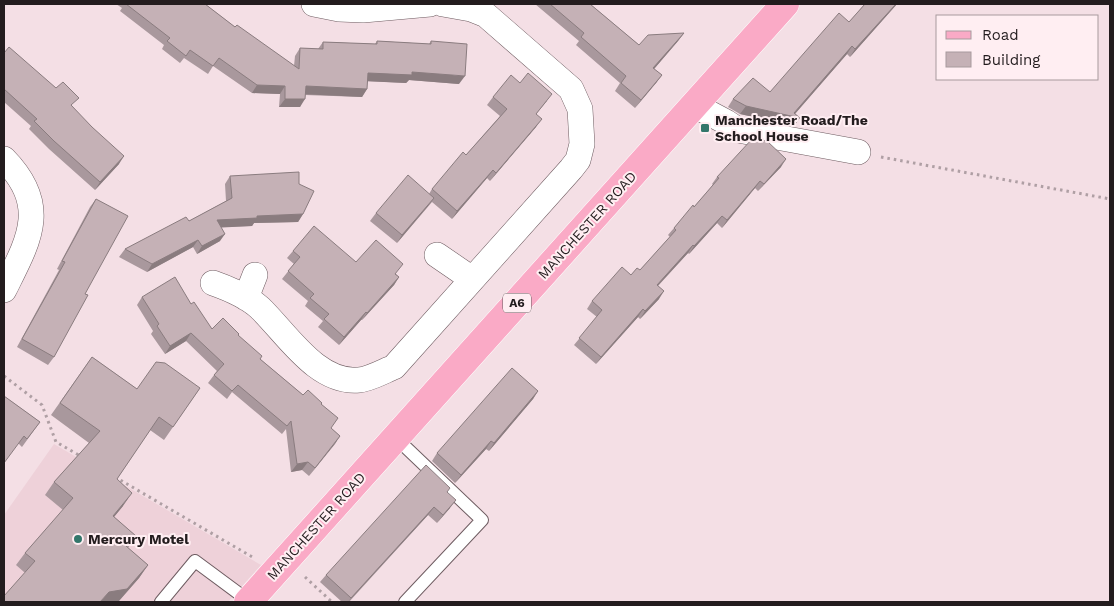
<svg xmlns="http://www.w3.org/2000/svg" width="1114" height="606" font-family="'Work Sans',sans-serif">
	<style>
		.built { fill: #eed1d9 }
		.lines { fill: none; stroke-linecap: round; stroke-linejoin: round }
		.service-casing { stroke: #6e5c61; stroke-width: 14 }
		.minor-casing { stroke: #6e5c61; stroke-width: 26 }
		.primary-casing { stroke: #fff; stroke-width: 29 }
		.path { stroke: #af9fa4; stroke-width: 3; stroke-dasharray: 2.5 4; stroke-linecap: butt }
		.service { stroke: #fff; stroke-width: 12 }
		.minor { stroke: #fff; stroke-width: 25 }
		.primary { stroke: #faaac6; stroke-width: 28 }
		.wall { fill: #a9989d }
		.shaded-wall { fill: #8a7c7f }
		.building { fill: #c5b1b6; stroke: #8a7c7f }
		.poi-dot { fill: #33776b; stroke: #ffeef2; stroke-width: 2 }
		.labels { text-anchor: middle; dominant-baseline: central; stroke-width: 4; stroke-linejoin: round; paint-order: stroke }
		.shield { fill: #ffeef2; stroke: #655b5e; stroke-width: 1 }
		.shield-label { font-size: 12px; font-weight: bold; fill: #231c1e }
		.poi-label { font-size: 14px; font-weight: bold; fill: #231c1e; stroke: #ffeef2; text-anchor: start }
		.street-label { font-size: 14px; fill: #231c1e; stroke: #ffeef2 }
	</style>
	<rect width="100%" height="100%" fill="#f4dfe5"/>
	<path class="built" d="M54,444L261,565L228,602H4V515Z"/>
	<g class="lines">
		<defs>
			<path id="service" d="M396,438L482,520L405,602
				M161,602L195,561L249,601"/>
			<path id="minor" d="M314,4L339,9L363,10L430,4
				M694,105L726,122L738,130L858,152
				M4,159C50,206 29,240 4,290
				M437,255L472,279
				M213,283C230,289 247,296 260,308C287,334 317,384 359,380C370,379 384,371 394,367L571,169L578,160L582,144L580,109L571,89L486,15L471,9L443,4
				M246,298L255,275"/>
			<path id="primary" d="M248,602L785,4"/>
		</defs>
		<use href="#service" class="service-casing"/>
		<use href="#minor" class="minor-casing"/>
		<use href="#primary" class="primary-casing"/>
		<path class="path" d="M881,157L1110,199
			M4,376L42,405L56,442L82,457
			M115,477L254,558
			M305,577L332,602"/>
		<use href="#service" class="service"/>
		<use href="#minor" class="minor"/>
		<use href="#primary" class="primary"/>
	</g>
	<path class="wall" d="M116,4H205L235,27L294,66L295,56L300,48L318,49L323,42L375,44L377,41L429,44L431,41L459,84L409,80L406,83L367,81V89L362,97L305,95L300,107H279L280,94L252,93L213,66L208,74L184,58L180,63L162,49L164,45L120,11L122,8Z
		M535,4H590L639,45L684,33L678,41L654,69L662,75L656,83L635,108L615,91L620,83L576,45L579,41Z
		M865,4H897L850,57L847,54L795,114L800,118L794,126L740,114L728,107L733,99L770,92L849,22Z
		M4,53L72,107L119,164L95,190L49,149L29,129L31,126L4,102Z
		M520,83L547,101L536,114V127L490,181L487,178L452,219L432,202L397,243L370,221L376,213L429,194L432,189L466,155L500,116L487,105L493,97Z
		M781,167L758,191L755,188L722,228L717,223L689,254L688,253L658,286L659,299L640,319L638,317L596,364L574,345L597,317L587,309L592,301L640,270L670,237L668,235L674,228L694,207L713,185L712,184L717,177Z
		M230,176L299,184L303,214L298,222L254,223L252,226L221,227L220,241L197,254L193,247L147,272L119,257L125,249L189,221L226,201L225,184Z
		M96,199L85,294L54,357L48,365L17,347L59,270L57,269L90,207Z
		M293,251L356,262L396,274L399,277L394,285L362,320H361L339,345L318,327L323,321L305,306L308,301L282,279L294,264L287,258Z
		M142,297L191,304L212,329L238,336L260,359L303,395L321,404L331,428L340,436L309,476L302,470L291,472L286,429L282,434L232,392L227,399L208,383L217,371L186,341L165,354L151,334L153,331L137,305Z
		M92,357L137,389L200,388L164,440L150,430L117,479L123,506L114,517L136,536L128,548L148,565L139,578L118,602L24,572L16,565L25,553L63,510L45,495L54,482L89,443L51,415Z
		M538,391L533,399L489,451L486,449L455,483L432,461L437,453Z
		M4,396L40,422L22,447L19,444Z
		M447,492L450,508L437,523L428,515L349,602H342L320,582L326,575Z"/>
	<path class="shaded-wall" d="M896,4H897L850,57L855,49Z
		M684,33L678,41L648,76L653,68Z
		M852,46L847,54L793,116L800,118L794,126L740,114L746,106L794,113Z
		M412,72L465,76L459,84L409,80L406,83L362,81L368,73Z
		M662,75L656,83L635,108L641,100Z
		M257,85L285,86L280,94L252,93Z
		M306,86L367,89L362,97L300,94Z
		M285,99H305L300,107H279Z
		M542,119L536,127L490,181L496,173Z
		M124,156L119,164L95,190L100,182Z
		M786,159L781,167L758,191L764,184Z
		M493,170L487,178L452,219L457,211Z
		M760,181L755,188L722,228L727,220Z
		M434,198L428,206L397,243L402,235Z
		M303,214L298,222L254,223L252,226L212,228L217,220L257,216Z
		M722,216L717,223L689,254L694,246Z
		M225,234L220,241L197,254L202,246Z
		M198,240L193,247L147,272L152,264Z
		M693,245L688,253L651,293L657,285Z
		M399,277L394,285L362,320L367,313Z
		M664,291L659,299L640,319L645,311Z
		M643,309L638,317L596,364L601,357Z
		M366,312L361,320L339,345L344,337Z
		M191,333L186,341L165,354L170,346Z
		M538,391L533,399L489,451L494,443Z
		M340,436L335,444L309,476L315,468Z
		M491,441L486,449L455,483L461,475Z
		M308,462L302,470L291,472L297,464Z
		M132,493L123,506L104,529L113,516Z
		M456,500L450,508L437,523L443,515Z
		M434,507L428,515L348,602L351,598Z
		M148,565L139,578L118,602H100L109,592Z"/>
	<path class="building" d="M126,4H205L235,27L237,25L299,69L300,48L323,49V42L377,44V41L431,44V41L467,44L465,76L412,72V75L368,73L367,89L306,86L305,99H285V86L257,85L219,58L213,66L190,50L186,56L167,41L170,38Z
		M550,4H590L639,45L648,35L684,33L653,68L662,75L641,100L621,83L626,76L581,37L584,33Z
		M865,4H896L855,49L852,46L794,113L800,118L746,106L733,99L753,78L770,92L839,13L849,22Z
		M9,47L56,88L63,82L79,98L71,105L92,127L124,156L100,182L54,141L34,121L37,119L4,89V53Z
		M528,73L552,94L536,114L542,119L496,173L493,170L457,211L432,189L463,152L466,155L507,109L493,97L511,75L520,83Z
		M752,139L767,141L786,159L764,184L760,181L727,220L722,216L694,246L693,245L657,285L664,291L645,311L643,309L601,357L579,338L602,310L592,301L622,267L631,275L637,268L640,270L676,230L674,228L693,205L694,207L719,178L717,177Z
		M299,172V184L314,191L303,214L257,216V218L217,220L225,234L202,246L198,240L152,264L125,249L186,217L189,221L232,198L230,176Z
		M408,175L434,198L402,235L376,213Z
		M96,199L128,216L85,294L88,295L54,357L22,339L65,262L62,261Z
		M314,226L356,262L376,240L403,264L395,274L399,277L367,313L366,312L344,337L324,319L329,314L310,298L314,294L288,271L300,257L293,251Z
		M175,277L191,304L194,302L212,329L223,318L239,334L238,335L262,356L260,359L303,395L308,390L322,403L321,404L338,418L331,428L340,436L315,468L308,462L297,464L291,421L287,426L238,385L232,391L214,375L224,364L191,333L170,346L157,326L159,324L142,297Z
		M92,357L137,389L156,362L165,363L200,388L173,427L159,417L117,479L132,493L113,516L136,536L126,546L148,565L127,589L109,592L100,602H4V596L35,561L25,553L73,498L54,482L100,431L60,403Z
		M512,368L538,391L494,443L491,441L461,475L437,453Z
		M4,396L40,422L27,439L24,436L4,463Z
		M426,465L450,488L447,492L456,500L443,515L434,507L351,598L326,575Z"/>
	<g class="poi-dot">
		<rect x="700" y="123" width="10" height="10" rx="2.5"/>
		<circle cx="78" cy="539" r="5"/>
	</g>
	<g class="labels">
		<rect class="shield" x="503" y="293.5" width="28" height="19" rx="4"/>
		<g class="shield-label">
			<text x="517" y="303">A6</text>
		</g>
		<g class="poi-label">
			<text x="715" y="120">Manchester Road/The<tspan x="715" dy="16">School House</tspan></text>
			<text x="88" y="539">Mercury Motel</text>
		</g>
		<g class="street-label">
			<text transform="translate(587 225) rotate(-48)">MANCHESTER ROAD</text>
			<text transform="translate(316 526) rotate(-48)">MANCHESTER ROAD</text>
		</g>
	</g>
	<rect width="1114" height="606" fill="none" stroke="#231c1e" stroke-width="10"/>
	<rect x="936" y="15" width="162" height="65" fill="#ffeef2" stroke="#a79a9d"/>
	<rect x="946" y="31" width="25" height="8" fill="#faaac6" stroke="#a79a9d"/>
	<text x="982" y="40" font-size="15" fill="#231c1e">Road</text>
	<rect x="946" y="52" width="25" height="15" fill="#c5b1b6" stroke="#a79a9d"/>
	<text x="982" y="65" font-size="15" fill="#231c1e">Building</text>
</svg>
